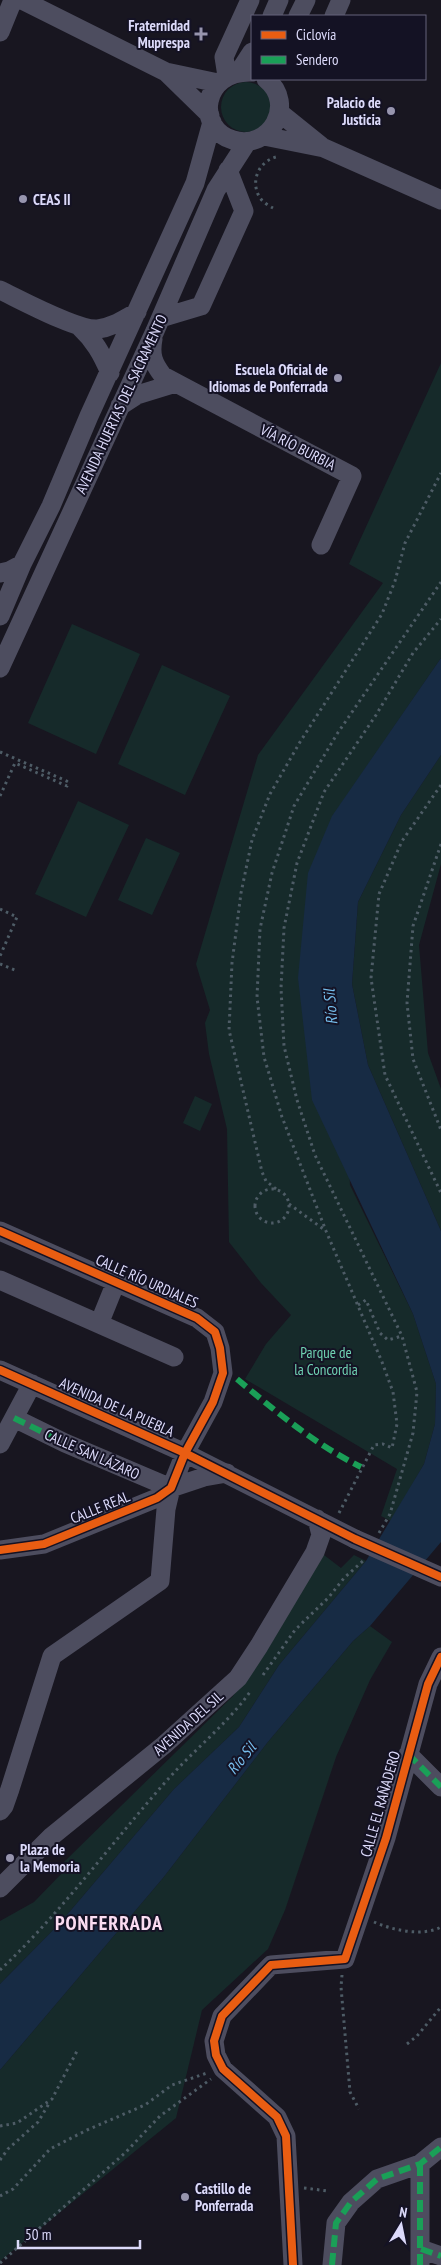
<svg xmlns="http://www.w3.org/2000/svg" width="441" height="2265" font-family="'PT Sans Narrow',sans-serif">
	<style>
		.green { fill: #162a2a }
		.water { fill: #172b44 }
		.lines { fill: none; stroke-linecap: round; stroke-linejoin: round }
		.path { stroke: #4e5c66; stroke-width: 3; stroke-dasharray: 2.5 4; stroke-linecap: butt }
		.minor { stroke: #4d4d5f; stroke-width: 19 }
		.minor-bridge { stroke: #4d4d5f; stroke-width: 19 }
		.quiet { stroke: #1a9f57; stroke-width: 6; stroke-dasharray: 12 6; stroke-linecap: butt }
		.cycleway-casing { stroke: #141224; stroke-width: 11 }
		.cycleway { stroke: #e95d12; stroke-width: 8 }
		.poi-dot { fill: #9795ae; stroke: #141224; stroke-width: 2 }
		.labels { text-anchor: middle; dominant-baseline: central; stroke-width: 4; stroke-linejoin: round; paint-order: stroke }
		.poi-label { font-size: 15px; font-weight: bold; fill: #dcdafa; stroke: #141224; text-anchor: end }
		.street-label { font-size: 15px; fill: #dcdafa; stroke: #141224 }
		.park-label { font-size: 15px; fill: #6fd1b2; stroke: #141224 }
		.water-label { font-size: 16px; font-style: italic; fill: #75bdec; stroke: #141224 }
		.district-label { font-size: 20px; font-weight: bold; letter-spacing: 1px; fill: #fadcf1; stroke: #141224 }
	</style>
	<rect width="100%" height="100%" fill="#181620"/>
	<path class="green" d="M221 107a25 25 0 1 1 50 0a25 25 0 1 1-50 0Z
		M441,363V658L332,817L350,1185L413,1314L436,1384L435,1424L424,1464L391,1521L381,1516L397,1469L245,1379L266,1344L291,1315L261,1283L229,1242L227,1129L209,1054L205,1023L210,1010L196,964L258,755L383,583L349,564Z
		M72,624L140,654L96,754L28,723Z
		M162,665L230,696L185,795L118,764Z
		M441,755V864L419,945L428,1053L441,1089V1231L368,1065L352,984L358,902L401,815Z
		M78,801L129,825L86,917L35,894Z
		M146,838L180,853L152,915L118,900Z
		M195,1096L212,1104L200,1131L183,1123Z
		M324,1555L341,1568L354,1555L366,1561L279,1665L239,1727L174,1789L60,1923L0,1984V1921L34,1902L67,1868L64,1862L233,1696Z
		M370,1626L392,1642L370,1680L336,1757L285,1910L268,1949L202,2010L176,2118L0,2261V2070L163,1878L267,1743L353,1641Z"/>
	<path class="water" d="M441,658V755L401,815L358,902L352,984L368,1065L441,1231V1542L370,1626L353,1641L267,1743L163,1878L0,2070V1984L60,1923L174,1789L239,1727L279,1665L366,1561L424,1464L435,1424L436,1384L413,1314L312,1100L298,978L308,873L332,816Z"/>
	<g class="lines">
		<path class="path" d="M273,208C269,206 263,202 260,198C250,182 258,162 276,157
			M0,752L69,782
			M441,785L402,841L379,894L371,978L385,1075L441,1193
			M0,796L15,763L67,786L69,782
			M441,844L413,926L407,1003L413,1059L441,1130
			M0,909L17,917L0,956
			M0,964L17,971
			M255 1206a17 17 0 1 1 34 0a17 17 0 1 1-34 0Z
			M276,1189L266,1181L262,1172L229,1030L232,963L241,893L252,840L270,794L300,742L382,614L395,581L405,543L441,473
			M289,1204L326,1231
			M358,1305L366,1300L380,1333L388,1340L402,1336
			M339,1513L374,1445L383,1444L392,1448L397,1424L393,1392L382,1362L326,1231L282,1117L264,1057L257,997L260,929L272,873L294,806L337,734L441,582
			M379,1533L390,1514L413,1433L417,1392L402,1336L315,1155L297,1100L284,1046L281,988L284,928L297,863L324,792L376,715L413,653L441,619
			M263,1675L295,1630L329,1597L344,1578L364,1560
			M374,1922C392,1930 423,1937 441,1927
			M0,1970C62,1912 112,1842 169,1778C195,1749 227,1724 250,1692
			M342,1975L341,1987L350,2092L359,2109
			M407,2044L417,2036L441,2007
			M0,2126L17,2123L52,2099L77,2051
			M0,2160L8,2149L38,2122L50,2102
			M304,2188L328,2191
			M0,2196L13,2189L50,2149L87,2130L145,2105L172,2085L207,2073
			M0,2263L125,2153L160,2116L211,2079"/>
		<path class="minor" d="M22,0L166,72L218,83
			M272,16L279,0
			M298,16L306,0
			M334,16L341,0
			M0,32L13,0
			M166,72L210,115
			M239,72L252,52
			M252,72C201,70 195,129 233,140C270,151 297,104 266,79
			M227,76L224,57L250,0
			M280,113L321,146
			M264,136L324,148L441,200
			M0,290C21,300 78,331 98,329C113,327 124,319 137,312
			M161,318L201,306L244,211L228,170
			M79,326C94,340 102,354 110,373
			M153,339C150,355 153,363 163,376L352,476L321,545
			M120,406L137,395L176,383
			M0,573L9,571L22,564
			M0,616L22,564L51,506L89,416L195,183L212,122
			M0,668L155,331L216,190L247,142
			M0,1231L197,1318L215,1332L220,1348L223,1373L213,1402L185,1453L171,1488L157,1498L44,1544L0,1550
			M0,1280L174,1357
			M99,1324L116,1282
			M0,1370L185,1453L355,1539
			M14,1418L65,1443L171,1488
			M0,1444L32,1384
			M171,1488L204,1477L227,1473
			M408,1754L441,1787
			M0,1811L4,1806L10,1789L52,1656L160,1581L166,1509L171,1488
			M0,1888L52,1836L164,1745L238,1678L259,1646L315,1552L321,1535L317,1519
			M420,2164V2265
			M421,2249L441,2256
			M293,2265L286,2136L277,2117L223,2069L216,2055L214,2041L222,2016L271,1965L345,1959L386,1838L428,1684L441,1657
			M332,2265L336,2223L351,2202L377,2179L420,2164L441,2147"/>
		<path class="minor-bridge" d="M355,1539L441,1577"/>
		<path class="quiet" d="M237,1379C275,1411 316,1445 361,1467
			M14,1418L65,1443
			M408,1754L441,1787
			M420,2164V2265
			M421,2249L441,2256
			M332,2265L336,2223L351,2202L377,2179L420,2164L441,2147"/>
		<defs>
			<path id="cycleway" d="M0,1231L197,1318L215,1332L220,1348L223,1373L213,1402L185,1453L171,1488L157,1498L44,1544L0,1550
				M0,1370L185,1453L355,1539L441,1577
				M293,2265L286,2136L277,2117L223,2069L216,2055L214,2041L222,2016L271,1965L345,1959L386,1838L428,1684L441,1657"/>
		</defs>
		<use href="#cycleway" class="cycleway-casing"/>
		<use href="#cycleway" class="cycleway"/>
	</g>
	<g class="poi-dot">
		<path d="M198.5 26.5h5v5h5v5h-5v5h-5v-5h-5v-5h5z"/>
		<circle cx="391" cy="111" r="5"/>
		<circle cx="23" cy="199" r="5"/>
		<circle cx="338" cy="378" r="5"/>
		<circle cx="10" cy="1858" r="5"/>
		<circle cx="185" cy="2197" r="5"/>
	</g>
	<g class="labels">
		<g class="poi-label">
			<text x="190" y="25">Fraternidad<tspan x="190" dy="17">Muprespa</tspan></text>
			<text x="381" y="102">Palacio de<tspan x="381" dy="17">Justicia</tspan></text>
			<text x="33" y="199" text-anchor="start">CEAS II</text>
			<text x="328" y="369">Escuela Oficial de<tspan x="328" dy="17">Idiomas de Ponferrada</tspan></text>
			<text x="20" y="1849" text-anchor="start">Plaza de<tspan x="20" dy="17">la Memoria</tspan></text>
			<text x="195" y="2188" text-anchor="start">Castillo de<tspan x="195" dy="17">Ponferrada</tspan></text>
		</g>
		<g class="street-label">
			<text transform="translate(121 404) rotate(-65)">AVENIDA HUERTAS DEL SACRAMENTO</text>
			<text transform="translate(298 447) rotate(27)">VÍA RÍO BURBIA</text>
			<text transform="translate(147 1281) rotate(24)">CALLE RÍO URDIALES</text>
			<text transform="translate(117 1407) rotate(24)">AVENIDA DE LA PUEBLA</text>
			<text transform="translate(92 1454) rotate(24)">CALLE SAN LÁZARO</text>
			<text transform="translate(100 1507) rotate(-22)">CALLE REAL</text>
			<text transform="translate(188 1723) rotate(-42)">AVENIDA DEL SIL</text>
			<text transform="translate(380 1804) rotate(-74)">CALLE EL RAÑADERO</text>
		</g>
		<g class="park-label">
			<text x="326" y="1352">Parque de<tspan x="326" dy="17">la Concordia</tspan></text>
		</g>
		<g class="water-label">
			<text transform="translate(330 1007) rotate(-95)">Río Sil</text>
			<text transform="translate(241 1758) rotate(-51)">Río Sil</text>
		</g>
		<g class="district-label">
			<text x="109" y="1923">PONFERRADA</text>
		</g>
	</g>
	<rect x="251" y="15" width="175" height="65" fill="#141224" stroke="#64627a"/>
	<rect x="261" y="31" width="25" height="8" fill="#e95d12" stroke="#64627a"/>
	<text x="296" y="40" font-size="15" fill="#dcdafa">Ciclovía</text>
	<rect x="261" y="56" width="25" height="8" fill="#1a9f57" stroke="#64627a"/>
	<text x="296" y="65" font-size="15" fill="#dcdafa">Sendero</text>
	<g transform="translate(401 2225) rotate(10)" stroke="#141224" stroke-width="4" paint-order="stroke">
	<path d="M0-4L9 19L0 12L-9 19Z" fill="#dcdafa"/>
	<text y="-8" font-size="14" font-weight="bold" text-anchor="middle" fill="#dcdafa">N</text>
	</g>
	<path d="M18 2240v8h122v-8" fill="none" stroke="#dcdafa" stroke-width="2.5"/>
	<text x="25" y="2240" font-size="15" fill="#dcdafa" stroke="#141224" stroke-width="4" paint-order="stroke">50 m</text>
</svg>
